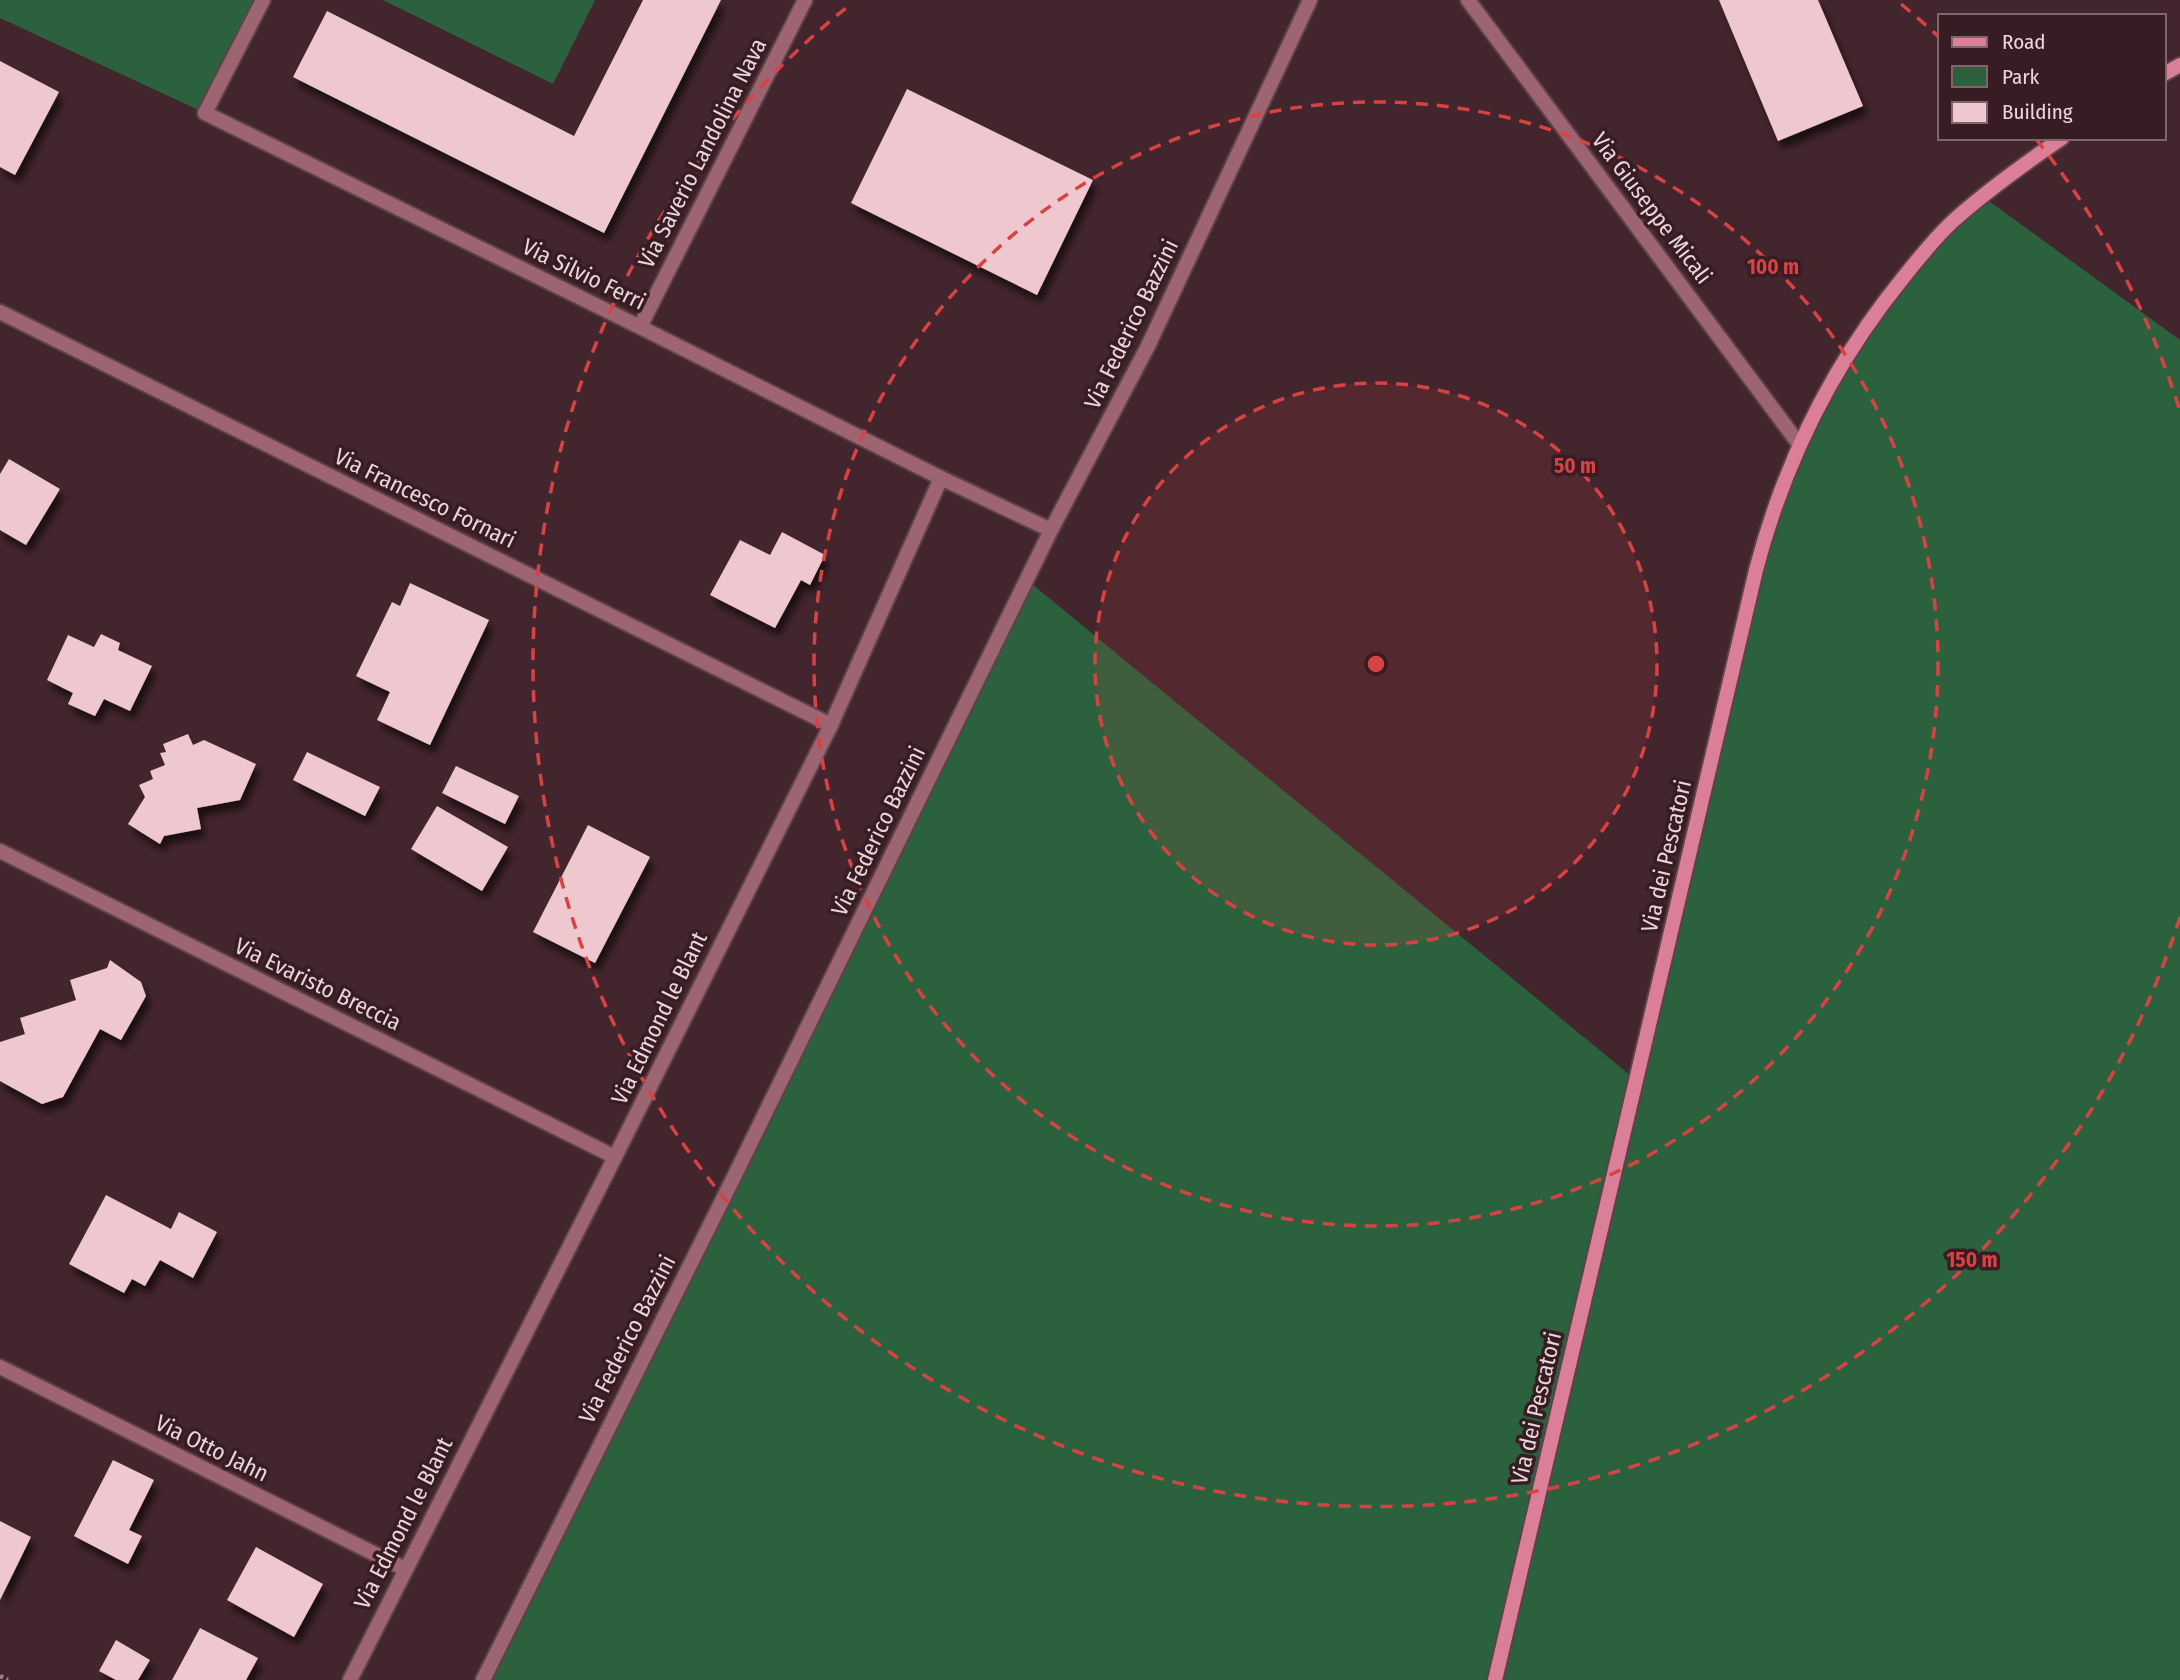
<svg xmlns="http://www.w3.org/2000/svg" width="2180" height="1680" font-family="'Fira Sans Condensed',sans-serif">
	<style>
		.green { fill: #2c613d }
		.building { fill: #eec7cf; filter: url(#shadow) }
		.lines { fill: none; stroke-linecap: round; stroke-linejoin: round }
		.street-casing { stroke: #5e4149; stroke-width: 18 }
		.secondary-casing { stroke: #5e4149; stroke-width: 18 }
		.path { stroke: #9a8187; stroke-width: 4.5; stroke-dasharray: 3.5 3.5; stroke-linecap: butt }
		.street { stroke: #9d6472; stroke-width: 14 }
		.secondary { stroke: #da7f97; stroke-width: 14 }
		.ring { fill: none; stroke: #d94243; stroke-width: 3.5; stroke-dasharray: 12 9 }
		.labels { text-anchor: middle; dominant-baseline: central; stroke-width: 7; stroke-linejoin: round; paint-order: stroke }
		.street-label { font-size: 23px; fill: #ead6da; stroke: #381c23 }
		.centre { fill: #d94243; stroke: #381c23; stroke-width: 3.5 }
		.ring-label { font-size: 21px; text-anchor: middle; font-weight: bold; fill: #d94243; stroke: #381c23; stroke-width: 7; stroke-linejoin: round; paint-order: stroke }
	</style>
	<defs>
		<filter id="shadow"><feDropShadow dx="4.5" dy="8" stdDeviation="3.5" flood-color="#0009"/></filter>
	</defs>
	<rect width="100%" height="100%" fill="#43252d"/>
	<path class="green" d="M0,0H263L205,113L0,18Z
		M383,0H595L553,84Z
		M1982,196L2180,340V1680H483L1027,580L1636,1080L1778,497L1874,315Z"/>
	<path class="building" d="M643,0H721L604,233L293,77L327,11L574,136Z
		M1719,0H1818L1863,106L1778,141Z
		M0,61L59,92L15,175L0,167Z
		M907,89L1093,180L1037,295L851,203Z
		M9,459L60,489L26,545L0,530V474Z
		M782,532L825,555L810,585L801,580L775,628L710,595L740,540L770,555Z
		M410,583L489,620L430,745L377,720L390,692L356,676L392,602L400,606Z
		M101,634L120,643L118,650L152,666L130,711L104,699L95,716L68,704L73,693L47,680L68,635L94,647Z
		M188,734L193,745L204,740L256,764L240,800L197,808L201,829L164,836L160,844L128,824L145,797L139,785L153,779L150,771L165,765L160,753L166,752L163,744Z
		M307,752L380,787L365,816L293,780Z
		M456,766L519,796L505,824L442,793Z
		M437,806L508,847L482,891L411,849Z
		M588,825L650,857L595,963L533,932Z
		M110,960L141,982L146,996L121,1040L100,1029L63,1097L42,1104L0,1081V1042L25,1034L20,1018L76,1000L70,980L107,968Z
		M106,1195L171,1229L179,1212L217,1232L193,1278L160,1260L145,1286L132,1279L124,1293L69,1264Z
		M113,1460L154,1480L129,1530L142,1536L128,1564L74,1536Z
		M0,1521L31,1537L0,1600Z
		M256,1547L323,1584L294,1637L227,1600Z
		M200,1628L258,1658L246,1680H172Z
		M116,1640L150,1660L138,1680H116L99,1671Z"/>
	<g class="lines">
		<defs>
			<path id="street" d="M263,0L205,113L640,327L941,478
				M1468,0L1799,444
				M0,312L831,725
				M640,327L805,0
				M0,851L615,1157
				M0,1367L405,1569
				M350,1680L615,1157L831,725L941,478L1051,530
				M483,1680L732,1181L1051,530L1148,346L1310,0"/>
			<path id="secondary" d="M2164,74L2180,65
				M1495,1680L1756,570C1784,463 1833,364 1903,278C1918,259 1934,239 1952,222C1986,191 2024,164 2062,138"/>
		</defs>
		<use href="#street" class="street-casing"/>
		<use href="#secondary" class="secondary-casing"/>
		<path class="path" d="M0,1676L8,1680"/>
		<use href="#street" class="street"/>
		<use href="#secondary" class="secondary"/>
	</g>
	<circle cx="1376" cy="664" r="281" fill="#d94243" fill-opacity=".12"/>
	<g class="ring">
		<circle cx="1376" cy="664" r="281"/>
		<circle cx="1376" cy="664" r="562"/>
		<path d="M2180 917A843 843 0 1 1 851 4M1901 4A843 843 0 0 1 1940 38M2036 139A843 843 0 0 1 2180 411"/>
	</g>
	<g class="labels">
		<g class="street-label">
			<text transform="translate(702 153) rotate(-63)">Via Saverio Landolina Nava</text>
			<text transform="translate(1652 208) rotate(53)">Via Giuseppe Micali</text>
			<text transform="translate(584 274) rotate(26)">Via Silvio Ferri</text>
			<text transform="translate(1131 324) rotate(-64)">Via Federico Bazzini</text>
			<text transform="translate(425 498) rotate(26)">Via Francesco Fornari</text>
			<text transform="translate(878 831) rotate(-64)">Via Federico Bazzini</text>
			<text transform="translate(1666 856) rotate(-77)">Via dei Pescatori</text>
			<text transform="translate(318 984) rotate(26)">Via Evaristo Breccia</text>
			<text transform="translate(659 1018) rotate(-64)">Via Edmond le Blant</text>
			<text transform="translate(627 1339) rotate(-63)">Via Federico Bazzini</text>
			<text transform="translate(1536 1408) rotate(-77)">Via dei Pescatori</text>
			<text transform="translate(212 1448) rotate(26)">Via Otto Jahn</text>
			<text transform="translate(403 1523) rotate(-63)">Via Edmond le Blant</text>
		</g>
	</g>
	<circle cx="1376" cy="664" r="10" class="centre"/>
	<g class="ring-label">
		<text x="1773" y="274">100 m</text>
		<text x="1575" y="473">50 m</text>
		<text x="1972" y="1267">150 m</text>
	</g>
	<rect x="1938" y="14" width="228" height="126" fill="#381c23" stroke="#7f666c" stroke-width="2"/>
	<rect x="1952" y="37" width="35" height="10" fill="#da7f97" stroke="#7f666c" stroke-width="2"/>
	<text x="2002" y="49" font-size="21" fill="#ead6da">Road</text>
	<rect x="1952" y="66" width="35" height="21" fill="#2c613d" stroke="#7f666c" stroke-width="2"/>
	<text x="2002" y="84" font-size="21" fill="#ead6da">Park</text>
	<rect x="1952" y="102" width="35" height="21" fill="#eec7cf" stroke="#7f666c" stroke-width="2"/>
	<text x="2002" y="119" font-size="21" fill="#ead6da">Building</text>
</svg>
